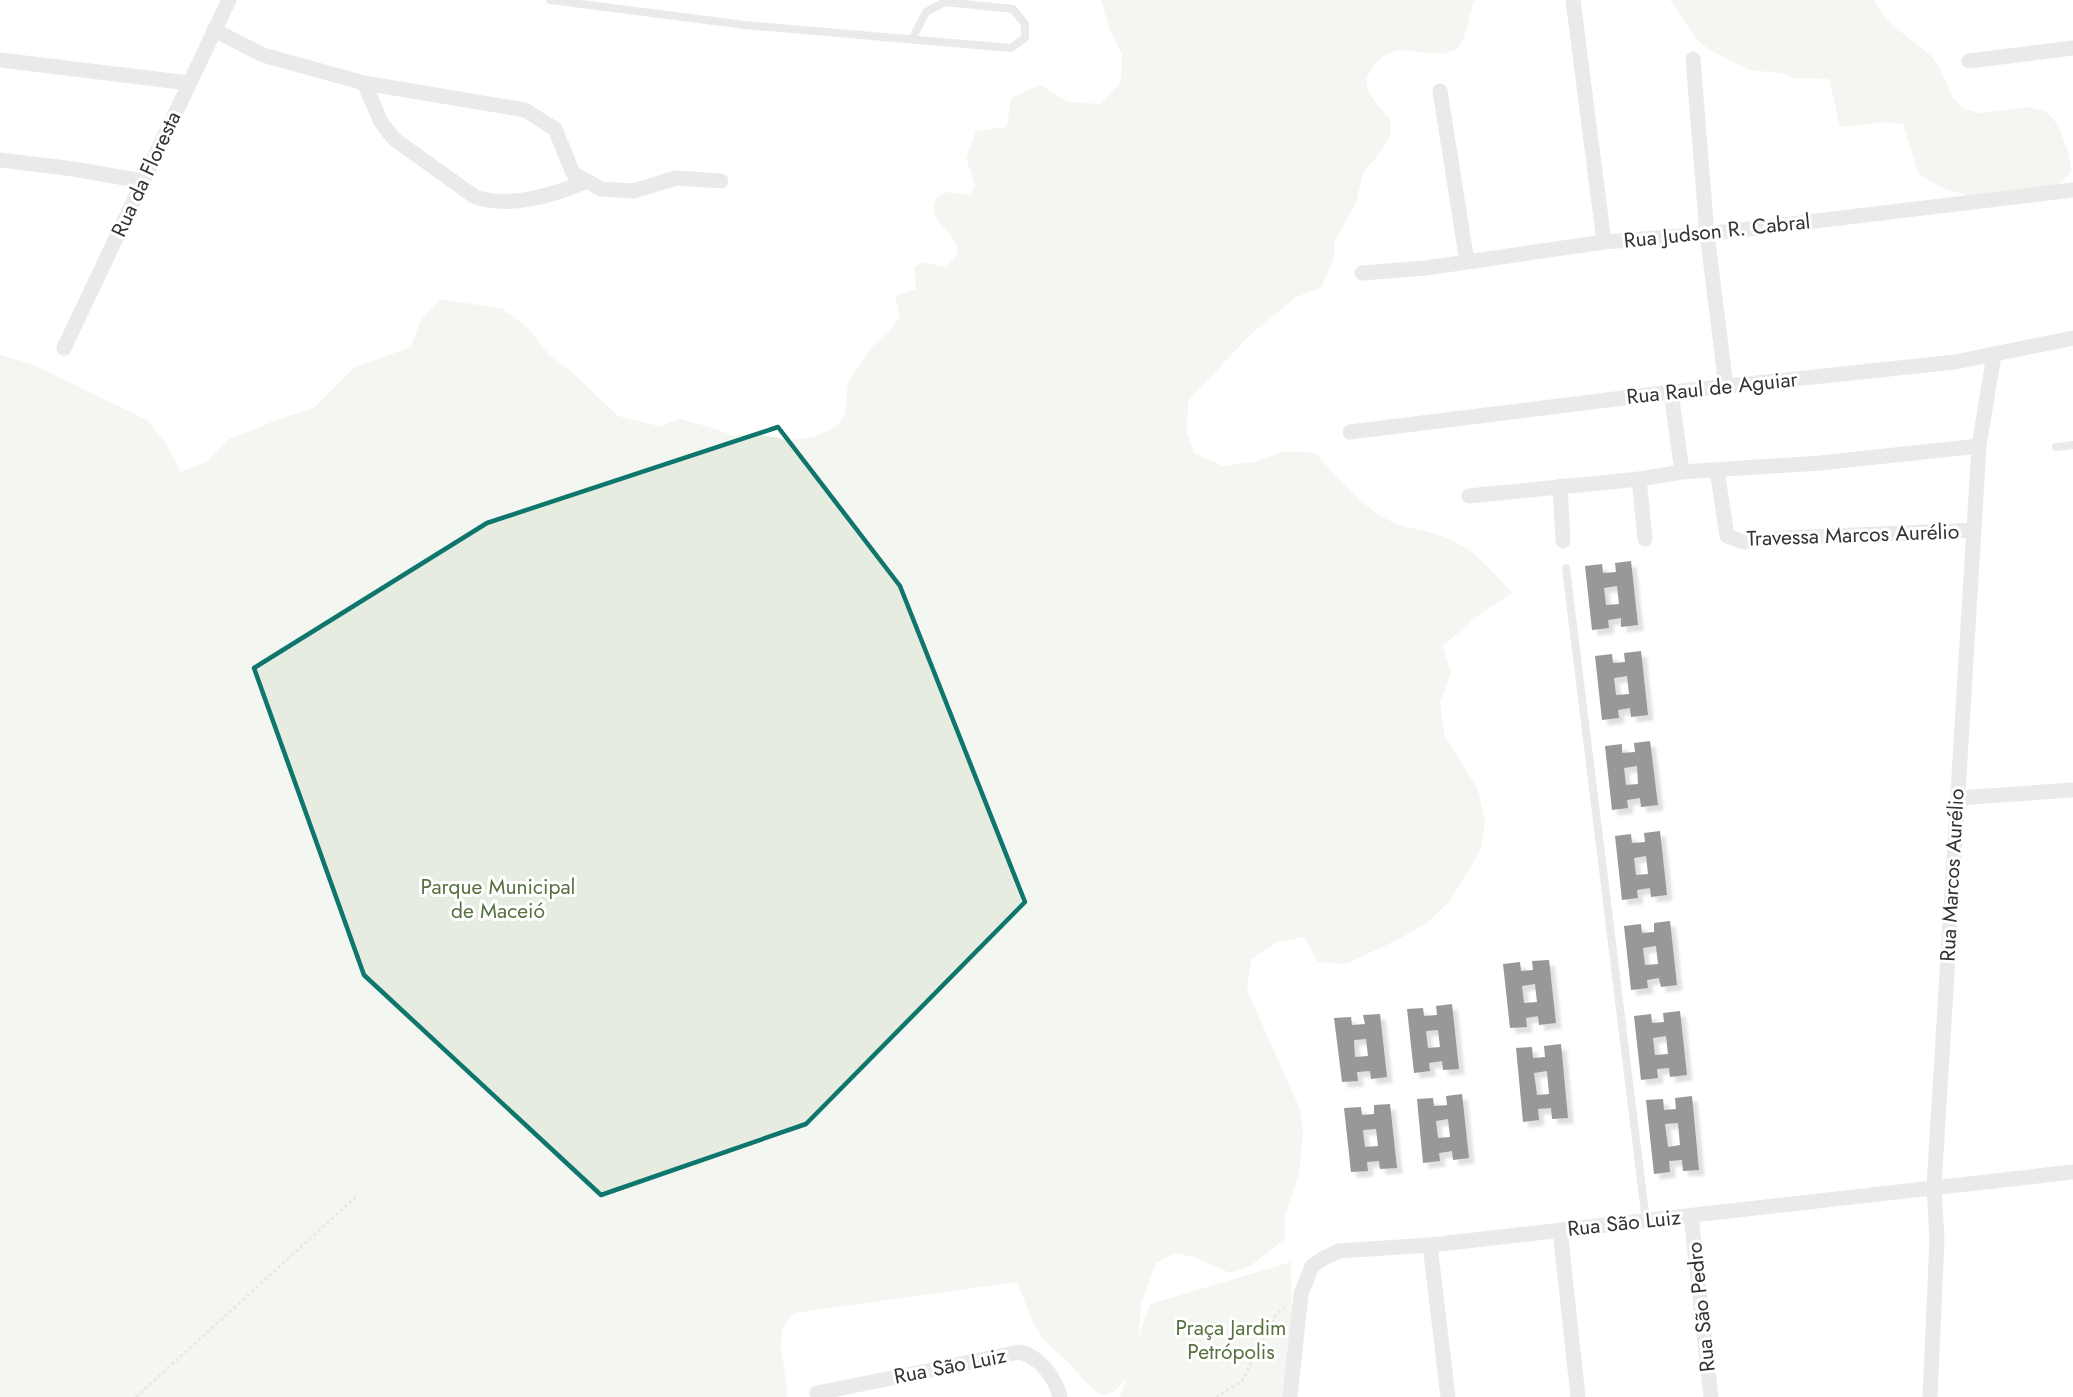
<svg xmlns="http://www.w3.org/2000/svg" width="2073" height="1397" font-family="Jost,sans-serif">
	<style>
		.green { fill: #e6ecdf }
		.building { fill: #1a1a1a; fill-rule: evenodd; filter: url(#shadow) }
		.lines { fill: none; stroke-linecap: round; stroke-linejoin: round }
		.path { stroke: #cdcdcd; stroke-width: 3; stroke-dasharray: 3 3; stroke-linecap: butt }
		.service { stroke: #d0d0d0; stroke-width: 8 }
		.minor { stroke: #d0d0d0; stroke-width: 15 }
		.marked { fill: none; stroke: #0f766e; stroke-width: 4.5; stroke-linejoin: round }
		.labels { text-anchor: middle; dominant-baseline: central; stroke-width: 6; stroke-linejoin: round; paint-order: stroke }
		.street-label { font-size: 21px; fill: #333; stroke: #fff }
		.park-label { font-size: 21px; fill: #56703f; stroke: #fff }
	</style>
	<defs>
		<filter id="shadow"><feDropShadow dx="5.5" dy="5.5" stdDeviation="1.5" flood-color="#0004"/></filter>
	</defs>
	<rect width="100%" height="100%" fill="#fff"/>
	<path class="green" d="M1101,0H1474L1464,37L1457,49L1443,54L1398,50L1384,55L1373,66L1366,79L1369,94L1390,120V135L1383,149L1363,173L1356,203L1334,242V259L1321,288L1296,297L1250,335L1188,401L1187,433L1194,453L1223,466L1254,462L1284,451L1315,453C1336,475 1356,500 1381,516C1400,528 1422,529 1442,536C1474,548 1490,569 1512,593L1476,617L1443,646L1451,674L1440,702L1444,734L1478,790L1485,821L1481,850L1449,902L1427,923L1401,938L1346,964L1318,962L1304,937L1276,943L1251,959L1247,990L1300,1109L1303,1132L1299,1175L1285,1215V1239L1250,1266L1230,1273L1194,1257L1175,1253L1156,1263L1141,1304L1138,1341L1150,1304L1291,1262L1292,1311L1284,1397H1120L1126,1378L1114,1392L1102,1396L1085,1382L1072,1366L1044,1340L1033,1322L1017,1282L794,1313L782,1329L781,1350L788,1393L787,1397H0V355L32,364L147,420L167,445L181,472L208,461L229,439L285,417L314,408L355,367L411,347L421,320L441,299L503,309L528,328L548,354L573,373L618,416L662,427L668,423L680,419L713,428L734,436L756,434L790,440L813,437L832,429L840,422L845,413L848,382L871,348L887,334L900,316L895,296L916,289L914,268L922,262L944,267C980,242 929,229 934,205C934,202 937,199 938,196L948,192L970,195L975,186L966,158L976,131L1007,127L1011,98L1040,85L1068,102L1100,104L1121,82L1122,54L1109,28Z
		M1670,0H1873L1890,23L1930,55L1940,68L1953,98L1964,109L1980,113L2030,107L2047,112L2058,125L2069,155L2071,171L2061,183L2047,191H2000L1971,196L1942,188L1918,173L1903,124L1886,122L1840,127L1829,79L1794,78L1781,73L1749,70L1710,50L1698,41Z"/>
	<path class="building" d="M1631,561L1638,625L1621,627V618L1608,620L1609,628L1592,630L1585,566L1602,564L1603,573L1616,572L1615,563ZM1617,586L1619,604L1606,605L1604,588Z
		M1641,651L1648,715L1631,717L1630,708L1618,710L1619,718L1602,720L1595,656L1612,654L1613,663L1625,662L1624,653ZM1627,676L1629,694L1616,695L1614,678Z
		M1650,741L1658,805L1641,807L1640,798L1627,800L1628,808L1612,810L1605,746L1622,744V753L1635,752L1634,743ZM1637,766L1638,784L1626,785L1624,768Z
		M1660,831L1667,895L1651,897L1650,888L1637,890L1638,898L1622,900L1615,836L1631,834L1632,843L1645,842L1644,833ZM1646,856L1648,874L1636,875L1634,858Z
		M1670,921L1677,985L1661,987L1659,978L1647,980L1648,988L1631,990L1624,926L1641,924L1642,933L1654,932V923ZM1656,946L1658,964L1645,965L1643,948Z
		M1549,960L1556,1023L1539,1025L1538,1016L1526,1018L1527,1027L1510,1028L1503,964L1520,962L1521,971L1533,970L1532,961ZM1535,984L1537,1002L1524,1003L1522,986Z
		M1452,1004L1459,1069L1443,1070L1442,1061L1429,1063L1430,1071L1414,1073L1407,1009L1423,1008L1424,1016L1437,1015L1436,1006ZM1438,1030L1440,1047L1428,1048L1426,1031Z
		M1680,1011L1687,1075L1670,1077L1669,1068L1657,1069L1658,1078L1641,1080L1634,1016L1651,1014L1652,1023L1664,1022L1663,1013ZM1666,1036L1668,1054L1655,1055L1653,1038Z
		M1380,1014L1387,1077L1371,1079L1370,1071L1357,1072L1358,1081L1342,1082L1334,1018L1351,1017L1352,1025L1365,1024L1363,1015ZM1366,1039L1368,1056L1355,1057L1354,1040Z
		M1561,1044L1568,1118L1552,1119L1551,1108L1538,1109L1539,1120L1523,1122L1516,1048L1532,1047L1533,1058L1545,1057L1544,1046ZM1547,1071L1549,1094L1537,1095L1534,1073Z
		M1462,1094L1469,1158L1453,1160L1452,1151L1439,1153L1440,1161L1423,1163L1417,1099L1433,1098L1434,1106L1447,1105L1446,1096ZM1448,1119L1450,1137L1438,1138L1436,1121Z
		M1692,1096L1699,1170L1683,1171L1682,1160L1669,1161L1670,1172L1654,1174L1646,1100L1663,1099L1664,1110L1676,1109L1675,1098ZM1678,1123L1680,1145L1668,1147L1665,1124Z
		M1390,1104L1397,1168L1380,1169L1379,1161L1367,1162L1368,1171L1351,1172L1344,1108L1361,1107L1362,1115L1374,1114V1105ZM1376,1129L1378,1146L1365,1147L1363,1130Z"/>
	<g class="lines">
		<path class="path" d="M136,1397L357,1196
			M1216,1397L1242,1381L1276,1314L1284,1308"/>
		<path class="service" d="M550,0L745,25L1011,48L1025,38V24L1013,9L945,2L926,12L912,39
			M2056,447L2073,445
			M1566,568L1646,1221"/>
		<path class="minor" d="M1573,0L1604,242
			M214,30L263,55L364,83L525,110L555,129L573,173L601,189L633,191L676,178L721,181
			M1693,59L1707,234L1726,386
			M0,60L189,83
			M1969,61L2073,48
			M364,83L381,122L394,139L475,197C511,209 554,195 587,181
			M1440,91L1467,262
			M0,160L74,169L142,181
			M1362,273L1426,268L1604,242L1707,234L2073,190
			M64,348L229,0
			M1671,392L1682,472
			M1350,432L1671,392L1955,362L2073,338
			M1717,470L1727,536L1744,542L1785,538L1974,530
			M1639,479L1645,539
			M1560,486L1563,541
			M1469,496L1639,479L1682,472L1820,463L1979,446
			M1957,798L2073,790
			M1691,1216L1711,1397
			M1560,1230L1578,1397
			M1430,1245L1448,1397
			M817,1393L1020,1352C1040,1357 1055,1377 1060,1397
			M1290,1397L1301,1294L1312,1266L1324,1258L1339,1251L1430,1245L2073,1172
			M1930,1397L1937,1239L1934,1187L1979,446L1994,355"/>
	</g>
	<path d="M0 0H2073V1397H0ZM778,427L900,586L1025,902L806,1124L601,1195L364,975L254,668L487,523Z" fill="#fff" fill-opacity=".55" fill-rule="evenodd"/>
	<path class="marked" d="M778,427L900,586L1025,902L806,1124L601,1195L364,975L254,668L487,523Z"/>
	<g class="labels">
		<g class="street-label">
			<text transform="translate(146 174) rotate(-65)">Rua da Floresta</text>
			<text transform="translate(1717 231) rotate(-6)">Rua Judson R. Cabral</text>
			<text transform="translate(1712 388) rotate(-6)">Rua Raul de Aguiar</text>
			<text transform="translate(1853 535) rotate(-2)">Travessa Marcos Aurélio</text>
			<text transform="translate(1952 875) rotate(-87)">Rua Marcos Aurélio</text>
			<text transform="translate(1624 1223) rotate(-6)">Rua São Luiz</text>
			<text transform="translate(1701 1307) rotate(-96)">Rua São Pedro</text>
			<text transform="translate(950 1366) rotate(-11)">Rua São Luiz</text>
		</g>
		<g class="park-label">
			<text x="498" y="887">Parque Municipal<tspan x="498" dy="24">de Maceió</tspan></text>
			<text x="1231" y="1328">Praça Jardim<tspan x="1231" dy="24">Petrópolis</tspan></text>
		</g>
	</g>
</svg>
